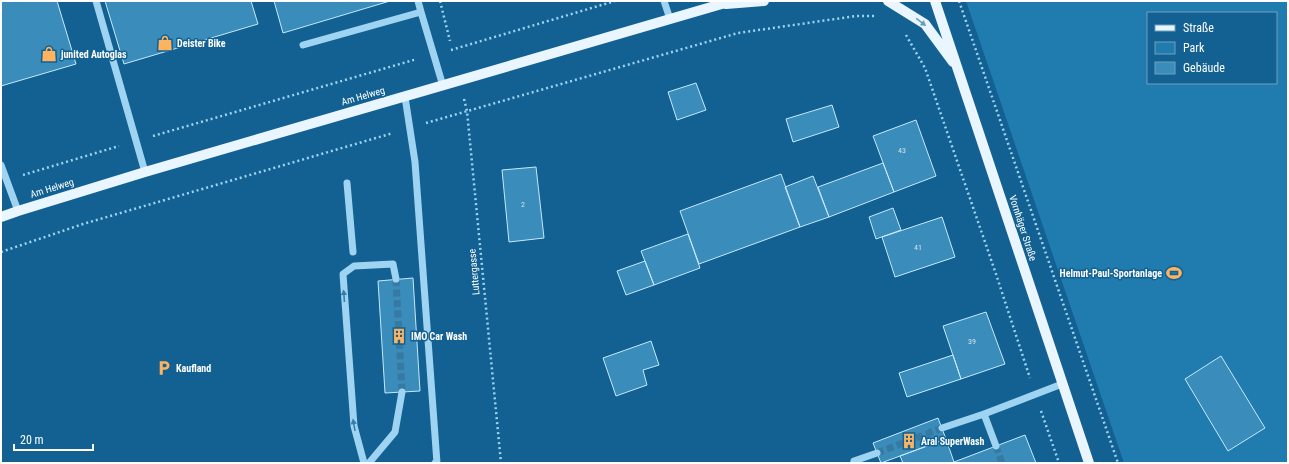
<svg xmlns="http://www.w3.org/2000/svg" width="1289" height="464" font-family="'Roboto Condensed',sans-serif">
	<style>
		.green { fill: #207caf; fill-rule: evenodd }
		.building { fill: #3a8cba; stroke: #c5e9fd }
		.lines { fill: none; stroke-linecap: round; stroke-linejoin: round }
		.minor-tunnel { stroke: #3679a2; stroke-width: 7; stroke-dasharray: 7 3.5; stroke-linecap: butt }
		.path { stroke: #9ed4f2; stroke-width: 2.5; stroke-dasharray: 2 3; stroke-linecap: butt }
		.minor { stroke: #9ed4f2; stroke-width: 7 }
		.major { stroke: #e9f6ff; stroke-width: 10 }
		.oneway { fill: #689dbe }
		.oneway2 { fill: #357eaa }
		.labels { text-anchor: middle; dominant-baseline: central; stroke-width: 3; stroke-linejoin: round; paint-order: stroke }
		.number-label { font-size: 8px; fill: #cee2ee }
		.poi-label { font-size: 10px; font-weight: bold; fill: #fff; stroke: #126192; text-anchor: start }
		.street-label { font-size: 10px; fill: #fff; stroke: #126192 }
	</style>
	<rect width="100%" height="100%" fill="#126192"/>
	<path class="green" d="M966,1H1288V463H1124ZM1148,13H1276V83H1148Z"/>
	<path class="building" d="M1,1H57L76,64L1,86Z
		M105,1H251L258,24L124,64Z
		M274,1H390L283,33Z
		M696,83L706,110L677,120L668,92Z
		M832,105L839,127L793,142L786,119Z
		M916,120L936,176L894,192L873,136Z
		M883,163L894,192L829,217L818,187Z
		M536,167L544,238L509,242L502,170Z
		M781,174L800,227L699,264L680,211Z
		M813,176L829,217L800,227L785,187Z
		M893,208L901,230L876,239L869,217Z
		M942,217L955,257L895,277L882,237Z
		M688,234L700,268L654,285L641,251Z
		M645,261L654,285L626,295L617,271Z
		M413,278L420,391L385,393L378,281Z
		M986,312L1005,364L961,379L943,326Z
		M651,341L659,365L643,370L647,385L616,396L603,358Z
		M953,355L961,379L907,397L899,373Z
		M1221,356L1265,428L1228,451L1185,379Z
		M938,418L946,439L881,463L873,443Z
		M1025,435L1036,463H951L954,462Z
		M946,439L954,462L951,463H903L900,456Z"/>
	<g class="lines">
		<path class="minor-tunnel" d="M396,279L402,392
			M996,446L1002,463
			M877,453L942,428"/>
		<path class="path" d="M440,1L450,41
			M959,1L1118,463
			M906,35L925,68L996,274L1030,378
			M451,50L615,1
			M464,99L467,111L501,463
			M426,123L738,33L856,16H875
			M153,136L417,59
			M23,175L119,146
			M1,252L83,224L393,133
			M1041,411L1059,463"/>
		<path class="minor" d="M96,1L145,172
			M418,1L421,12
			M664,1L670,19
			M303,45L421,12L443,86
			M405,97L415,162L437,463H435
			M1,165L18,211
			M347,183L353,252
			M942,428L984,414
			M996,446L984,414L1062,384
			M364,463L354,426L343,274L354,266L393,264L396,279
			M369,463L395,432L402,392
			M855,463L854,461L877,453"/>
		<path class="major" d="M888,1L925,24L953,62
			M935,1L1089,463
			M726,4L764,1
			M1,217L18,211L145,172L732,1"/>
	</g>
	<defs><path id="oneway-solid" d="M-6-.8H1V-3.2L6.5 0L1 3.2V.8H-6Z"/></defs>
	<use class="oneway" href="#oneway-solid" transform="translate(921 22) rotate(37)"/>
	<g class="oneway2">
		<use href="#oneway-solid" transform="translate(344 296) rotate(-94)"/>
		<use href="#oneway-solid" transform="translate(354 425) rotate(-100)"/>
	</g>
	<defs>
		<symbol id="shop-bare" viewBox="-9 -9 18 18"><path d="M-5-2.5h2.3a2.7 3.5 0 0 1 5.4 0H5L5.5 6h-11ZM-1.5-2.5h3a1.5 2.3 0 0 0-3 0Z" fill="#ffb35f" stroke="#126192" stroke-width="2.5" paint-order="stroke"/></symbol>
		<symbol id="stadium-bare" viewBox="-9 -9 18 18"><path d="M0-5a6.5 5 0 1 0 0 10a6.5 5 0 1 0 0-10ZM-3.5-1.8h7v3.6h-7Z" fill="#ffb35f" stroke="#126192" stroke-width="2.5" paint-order="stroke"/></symbol>
		<symbol id="building-bare" viewBox="-9 -9 18 18"><path d="M-4-6H4V6H1V3H-1V6H-4ZM-2.5-4.3h1.7v1.8h-1.7ZM.8-4.3h1.7v1.8H.8ZM-2.5-1h1.7V.8h-1.7ZM.8-1h1.7V.8H.8Z" fill="#ffb35f" stroke="#126192" stroke-width="2.5" paint-order="stroke"/></symbol>
		<symbol id="parking-bare" viewBox="-9 -9 18 18"><path d="M-3.5-5.5H1a3.5 3.5 0 0 1 0 7H-1V5.5H-3.5ZM-1-3.4V-.6H.8a1.4 1.4 0 0 0 0-2.8Z" fill="#ffb35f" stroke="#126192" stroke-width="2.5" paint-order="stroke"/></symbol>
	</defs>
	<g fill-rule="evenodd">
		<use href="#shop-bare" x="154" y="32" width="22" height="22"/>
		<use href="#shop-bare" x="38" y="43" width="22" height="22"/>
		<use href="#stadium-bare" x="1163" y="262" width="22" height="22"/>
		<use href="#building-bare" x="388" y="325" width="22" height="22"/>
		<use href="#parking-bare" x="153" y="357" width="22" height="22"/>
		<use href="#building-bare" x="898" y="430" width="22" height="22"/>
	</g>
	<g class="labels">
		<g class="number-label">
			<text x="902" y="150">43</text>
			<text x="523" y="204">2</text>
			<text x="918" y="247">41</text>
			<text x="972" y="341">39</text>
		</g>
		<g class="poi-label">
			<text x="177" y="43">Deister Bike</text>
			<text x="61" y="54">junited Autoglas</text>
			<text x="1162" y="273" text-anchor="end">Helmut-Paul-Sportanlage</text>
			<text x="411" y="336">IMO Car Wash</text>
			<text x="176" y="368">Kaufland</text>
			<text x="921" y="441">Aral SuperWash</text>
		</g>
		<g class="street-label">
			<text transform="translate(363 96) rotate(-16)">Am Helweg</text>
			<text transform="translate(52 188) rotate(-17)">Am Helweg</text>
			<text transform="translate(1023 228) rotate(72)">Vornhäger Straße</text>
			<text transform="translate(474 272) rotate(-95)">Luttergasse</text>
		</g>
	</g>
	<rect width="1289" height="464" fill="none" stroke="#ffffff" stroke-width="4"/>
	<rect x="1147" y="12" width="130" height="72" fill="#126192" stroke="#71a0be"/>
	<rect x="1155" y="25" width="20" height="6" fill="#e9f6ff" stroke="#71a0be"/>
	<text x="1183" y="32" font-size="12" fill="#ffffff">Straße</text>
	<rect x="1155" y="42" width="20" height="12" fill="#207caf" stroke="#71a0be"/>
	<text x="1183" y="52" font-size="12" fill="#ffffff">Park</text>
	<rect x="1155" y="62" width="20" height="12" fill="#3a8cba" stroke="#71a0be"/>
	<text x="1183" y="72" font-size="12" fill="#ffffff">Gebäude</text>
	<path d="M14 444v6h79v-6" fill="none" stroke="#ffffff" stroke-width="2"/>
	<text x="20" y="444" font-size="12" fill="#ffffff" stroke="#126192" stroke-width="3" paint-order="stroke">20 m</text>
</svg>
